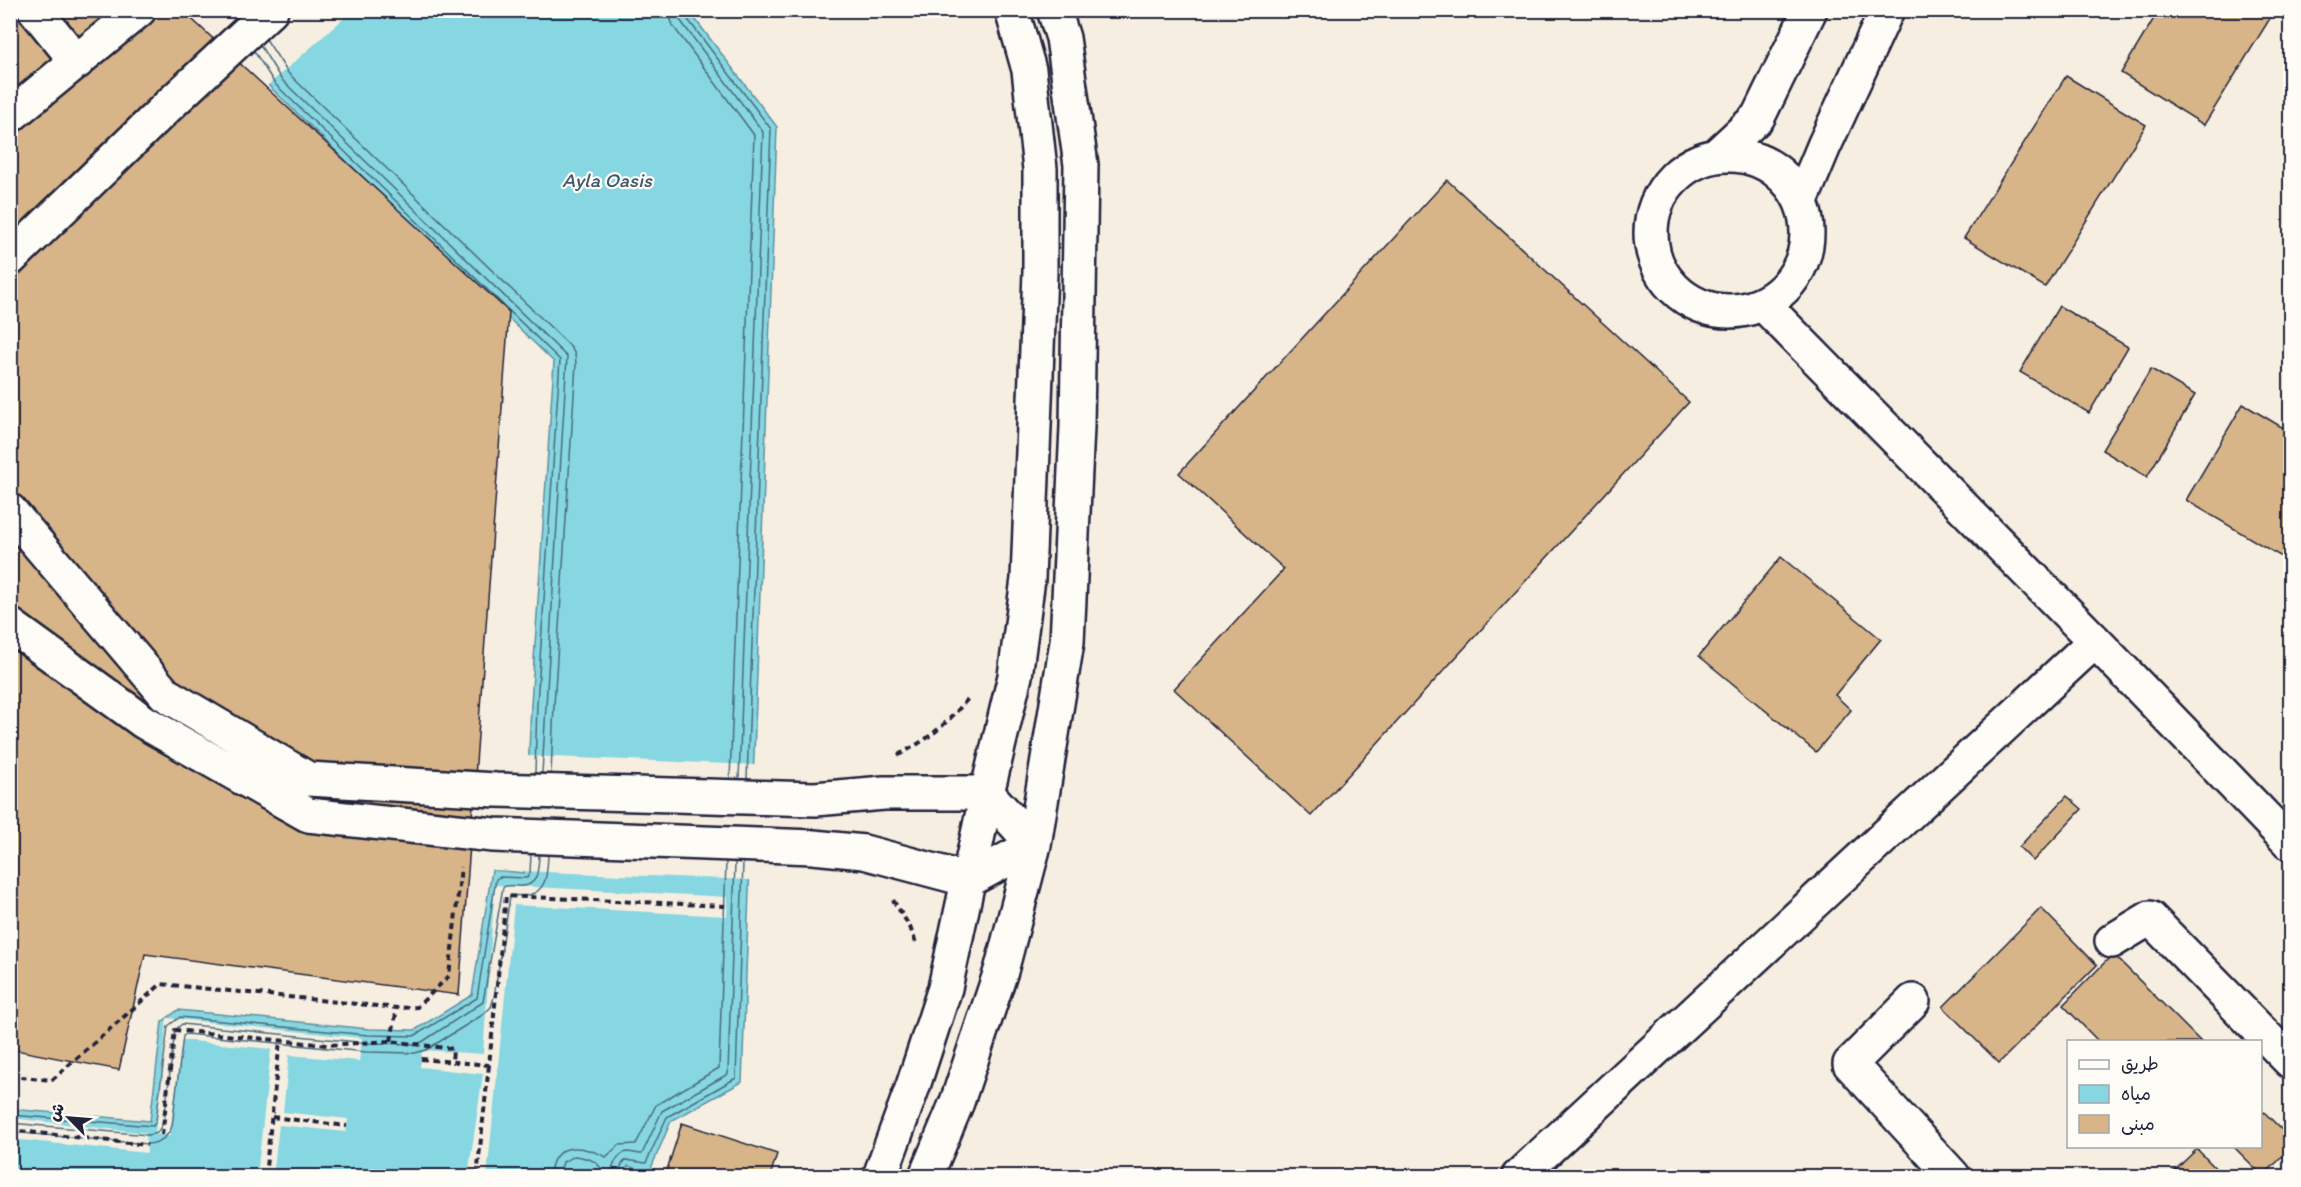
<svg xmlns="http://www.w3.org/2000/svg" width="2301" height="1187" font-family="Itim,'Playpen Sans Arabic',sans-serif">
	<style>
		.water { fill: #86d7e1; stroke: #5e8f9f; stroke-width: 1.5 }
		.pier { fill: #f5eee1 }
		.lines { fill: none; stroke-linecap: round; stroke-linejoin: round }
		.shore { stroke: #4a6a7d; stroke-width: 1.5 }
		.building { fill: #d7b589; stroke: #22223b; stroke-width: 1.5 }
		.minor-casing { stroke: #22223b; stroke-width: 38 }
		.path { stroke: #22223b; stroke-width: 4; stroke-dasharray: 6 4.5; stroke-linecap: butt }
		.minor { stroke: #fdfcf7; stroke-width: 33 }
		.labels { text-anchor: middle; dominant-baseline: central; stroke-width: 4.5; stroke-linejoin: round; paint-order: stroke }
		.water-label { font-size: 20px; font-style: italic; fill: #40586d; stroke: #fdfcf7 }
	</style>
	<rect width="100%" height="100%" fill="#f5eee1"/>
	<filter id="ink" filterUnits="userSpaceOnUse"><feTurbulence type="fractalNoise" baseFrequency=".0167" numOctaves="2"/><feDisplacementMap in="SourceGraphic" scale="12" xChannelSelector="R" yChannelSelector="G"/><feConvolveMatrix kernelMatrix="1 2 1 2 8 2 1 2 1" color-interpolation-filters="sRGB"/></filter>
	<g filter="url(#ink)">
		<path class="water" d="M222,11H689L777,127L742,1082L671,1121L649,1173L628,1166L623,1176H598L575,1169L572,1176H11L10,1109L150,1121L162,1022L178,1010L369,1029L415,1030L472,995L492,870L524,873L531,704L554,362L270,87Z"/>
		<path class="pier" d="M219,10L352,11L266,87Z
			M527,756L756,765L751,880L492,870V867L521,870Z
			M495,885L728,897L727,916L514,905L487,1176H468L483,1074L420,1067L422,1050L483,1054Z
			M167,1018L362,1038L359,1061L289,1055L283,1112L348,1119L346,1132L279,1125L273,1176H257L271,1049L182,1040L170,1136L155,1134Z
			M11,1118L146,1133L147,1153L11,1139Z"/>
		<g class="lines">
			<path class="shore" d="M668,10L673,26L754,135L730,779
				M677,10L680,20L763,132L739,779
				M685,10L686,17L771,129L747,779
				M266,39L288,73L569,345L575,354L576,364L554,705L551,774
				M260,45L281,79L567,357L542,773
				M254,51L275,84L560,360L537,704L535,773
				M10,1115L153,1126L156,1121L168,1026L180,1017L368,1035L414,1036L477,998L496,879L499,877L527,878L530,873L531,854
				M10,1123L148,1135L157,1133L164,1122L175,1030L182,1024L367,1043L415,1044L422,1042L483,1002L503,887C508,885 511,886 517,886C539,888 538,871 539,855
				M10,1132L148,1144C160,1143 168,1137 172,1126L183,1036L186,1034L366,1052L415,1053L426,1050L484,1014L491,1007L494,997L510,897C516,894 522,897 529,895C548,890 547,871 548,855
				M550,1176C552,1140 582,1145 606,1157L619,1145L636,1144L656,1105L719,1068L726,862
				M559,1176L563,1162L575,1156C588,1158 602,1161 603,1176
				M611,1176C612,1167 616,1154 627,1152C632,1152 637,1154 642,1154L662,1111L728,1074L735,862
				M618,1176L622,1164L626,1160L646,1163L667,1117L736,1078L743,862"/>
		</g>
		<path class="building" d="M10,10H182L509,312L459,995L145,954L119,1070L10,1049Z
			M2159,10L2274,12L2204,125L2121,73Z
			M2066,76L2146,125L2045,287L1964,238Z
			M1447,180L1689,402L1311,816L1174,689L1284,569L1179,473Z
			M2059,306L2128,347L2089,413L2020,372Z
			M2151,369L2195,395L2147,477L2102,450Z
			M2243,404L2290,432V562L2186,500Z
			M1781,557L1881,639L1835,695L1851,710L1816,752L1699,656Z
			M2067,796L2082,809L2033,861L2019,847Z
			M2041,908L2097,965L1999,1063L1943,1007Z
			M2113,954L2201,1042H2099L2063,1005Z
			M2264,1112L2290,1138V1149L2263,1176L2233,1146H2260V1116Z
			M682,1123L777,1154L770,1176H665Z
			M2197,1149L2223,1176H2169Z"/>
		<g class="lines">
			<defs>
				<path id="minor" d="M35,10L77,62
					M10,116L139,10
					M1718,154L1758,117L1810,10
					M1651 233a78 78 0 1 1 156 0a78 78 0 1 1-156 0Z
					M1801,201L1824,146L1887,10
					M10,259L167,107L271,10
					M1763,304L2095,641L2290,843
					M10,511L165,694L308,779L496,790L815,799L884,793H987L1034,845L969,880L864,852L813,847L494,835L308,815L144,722L10,625
					M2112,941L2150,918L2290,1061
					M1913,1001L1850,1064L1953,1176
					M880,1176L913,1086L945,988L987,793L1015,676L1028,579L1040,272V169L1029,70L1012,10
					M926,1176L957,1102L1001,971L1034,845L1067,642L1077,427L1081,165L1063,38L1054,10
					M1519,1176L2095,641"/>
			</defs>
			<use href="#minor" class="minor-casing"/>
			<path class="path" d="M898,755C931,738 947,724 970,696
				M893,900L910,927L916,943
				M391,1041L397,1008
				M421,1059L489,1065L506,896L727,906
				M10,1076L52,1080L161,984L397,1008L417,1007L449,976L461,867
				M272,1117L347,1126
				M10,1130L147,1145
				M162,1135L175,1030L327,1045L391,1041L453,1049L452,1062
				M265,1176L280,1041
				M477,1176L489,1065"/>
			<use href="#minor" class="minor"/>
		</g>
	</g>
	<g class="labels">
		<g class="water-label">
			<text x="607" y="180">Ayla Oasis</text>
		</g>
	</g>
	<rect width="2301" height="1187" fill="none" stroke="#fdfcf7" stroke-width="36"/>
	<rect x="18" y="18" width="2265" height="1151" fill="none" stroke="#22223b" stroke-width="2" filter="url(#ink)"/>
	<rect x="2067" y="1040" width="195" height="108" fill="#fdfcf7" stroke="#a5a5ac" stroke-width="1.5"/>
	<rect x="2079" y="1060" width="30" height="9" fill="#fdfcf7" stroke="#a5a5ac" stroke-width="1.5"/>
	<text x="2121" y="1070" font-size="18" fill="#22223b">طريق</text>
	<rect x="2079" y="1085" width="30" height="18" fill="#86d7e1" stroke="#a5a5ac" stroke-width="1.5"/>
	<text x="2121" y="1100" font-size="18" fill="#22223b">مياه</text>
	<rect x="2079" y="1115" width="30" height="18" fill="#d7b589" stroke="#a5a5ac" stroke-width="1.5"/>
	<text x="2121" y="1130" font-size="18" fill="#22223b">مبنى</text>
	<g transform="translate(69 1118) rotate(295)" stroke="#fdfcf7" stroke-width="4.5" paint-order="stroke">
	<path d="M0-4.5L10 22L0 15L-10 22Z" fill="#22223b"/>
	<text y="-9" font-size="16" font-weight="bold" text-anchor="middle" fill="#22223b">ش</text>
	</g>
</svg>
